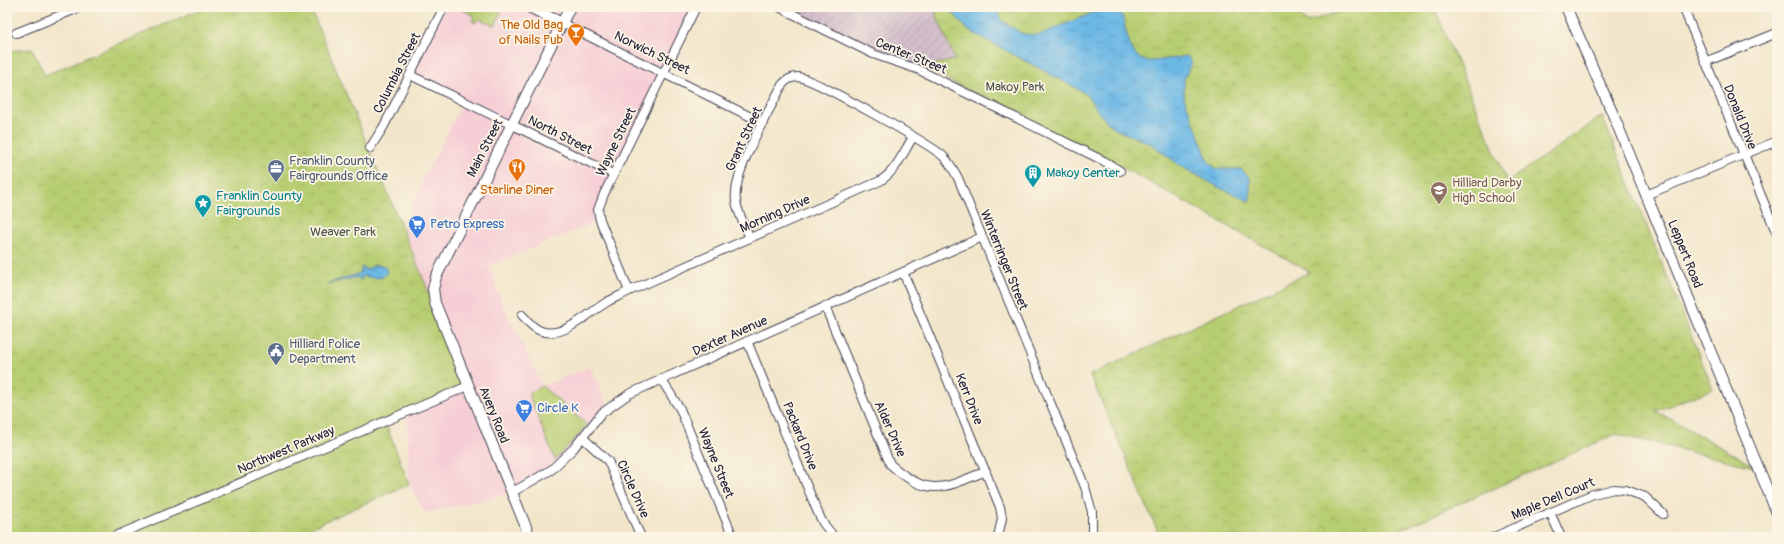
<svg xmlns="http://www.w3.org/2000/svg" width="1784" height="544" font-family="Pangolin,sans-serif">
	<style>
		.built { fill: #f6cfd6 }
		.industrial { fill: url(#industrial-furrows) }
		.grass { fill: #b8ce72; stroke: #6d7856 }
		.park { fill: url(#park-crowns); stroke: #6d7856 }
		.water { fill: url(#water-ripples); stroke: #476d90 }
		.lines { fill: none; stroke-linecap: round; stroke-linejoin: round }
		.minor-casing { stroke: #413f50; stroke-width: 10 }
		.major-casing { stroke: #413f50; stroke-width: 12 }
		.minor { stroke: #fff; stroke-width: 8 }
		.major { stroke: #fff; stroke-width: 10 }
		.labels { text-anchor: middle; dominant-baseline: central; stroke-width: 3.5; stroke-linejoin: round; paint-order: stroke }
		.food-label { font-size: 13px; fill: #c56008; stroke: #fcf5e5; text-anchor: end }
		.street-label { font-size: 13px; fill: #22223b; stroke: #fcf5e5 }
		.park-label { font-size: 13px; fill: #4f564c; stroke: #fcf5e5 }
		.service-label { font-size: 13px; fill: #4e5e75; stroke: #fcf5e5; text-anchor: start }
		.culture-label { font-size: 13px; fill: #0d838f; stroke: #fcf5e5; text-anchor: start }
		.education-label { font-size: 13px; fill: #785e54; stroke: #fcf5e5; text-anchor: start }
		.shop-label { font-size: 13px; fill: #366cbe; stroke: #fcf5e5; text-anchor: start }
	</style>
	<defs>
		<pattern id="industrial-furrows" width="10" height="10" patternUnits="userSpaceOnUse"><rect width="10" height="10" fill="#d1bdc9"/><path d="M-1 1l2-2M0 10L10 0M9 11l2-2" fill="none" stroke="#b3a2ae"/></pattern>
		<pattern id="park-crowns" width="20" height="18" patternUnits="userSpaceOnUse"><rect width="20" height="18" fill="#b8ce72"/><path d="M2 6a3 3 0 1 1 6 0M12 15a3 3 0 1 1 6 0" fill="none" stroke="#9eb164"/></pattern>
		<pattern id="water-ripples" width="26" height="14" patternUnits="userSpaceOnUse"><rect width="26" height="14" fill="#6cb8e5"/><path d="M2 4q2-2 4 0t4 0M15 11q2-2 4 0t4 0" fill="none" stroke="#5895bb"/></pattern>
	</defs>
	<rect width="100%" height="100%" fill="#fcf5e5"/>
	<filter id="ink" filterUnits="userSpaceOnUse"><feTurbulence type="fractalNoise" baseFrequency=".025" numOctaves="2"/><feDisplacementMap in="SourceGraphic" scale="8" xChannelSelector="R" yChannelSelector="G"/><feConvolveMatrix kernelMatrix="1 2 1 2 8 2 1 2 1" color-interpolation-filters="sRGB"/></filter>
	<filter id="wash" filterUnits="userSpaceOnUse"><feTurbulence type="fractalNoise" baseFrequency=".012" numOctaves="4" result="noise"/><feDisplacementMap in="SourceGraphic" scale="16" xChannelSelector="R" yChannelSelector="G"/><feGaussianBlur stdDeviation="0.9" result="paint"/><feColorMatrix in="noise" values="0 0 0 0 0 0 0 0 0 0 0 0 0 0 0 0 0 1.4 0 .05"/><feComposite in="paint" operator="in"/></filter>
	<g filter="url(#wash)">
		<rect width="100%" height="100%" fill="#f2e6ca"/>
		<path class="built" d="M444,7H696L601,200L600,220L489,266L502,303L542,386L590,367L609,408L551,470L511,493L425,513L409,484L403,229L423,179L464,101L410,75Z"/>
		<path class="industrial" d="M779,7H933L955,60L932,65L910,66L882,57Z"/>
		<path class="grass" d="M542,386L587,425L555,460L528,393Z"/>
		<path class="park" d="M206,7H310L468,386L385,422L409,484L290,537H7V51L32,49L45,75Z
			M457,7H506L503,8L495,26L480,19L476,22H473V15Z
			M933,7H1289L1307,22L1354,7H1434L1507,182L1602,116L1713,389L1656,411L1758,468L1616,434L1384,537H1160L1090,375L1310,272L1133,173L946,79L932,65L955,60Z"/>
		<path class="water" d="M948,7H996L1002,21L1023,34L1039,35L1092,13L1114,9L1122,15C1126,28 1129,58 1146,61C1154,62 1179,57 1187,56L1192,62L1184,79V97L1209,163L1217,169H1241L1250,178V201L1220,188L1179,165L1152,144L1117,130L1105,120L1085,93L968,30Z
			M376,265L385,266L387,273C381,281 371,277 363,276L361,280H359L358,277L326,284L358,274L361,272V268L363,267L365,270Z"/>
	</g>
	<g filter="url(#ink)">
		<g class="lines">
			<defs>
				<path id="minor" d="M779,7L873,54L917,69L1104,161L1120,171
					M1683,7L1777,234
					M562,23L763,123
					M16,33L81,7
					M1705,62L1777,33
					M410,75L613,174
					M370,148L384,126L444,7
					M1646,195L1777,141
					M750,238C745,226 738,214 736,201C732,172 769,112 782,85C786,80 791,77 798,77C812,78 932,145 944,157C950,163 954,171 958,178L1085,487L1092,512V537
					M903,272L1000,507L1002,518L998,537
					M629,291L600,220L598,210L604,194L696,7
					M825,306L890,464C928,498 943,489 986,471
					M522,315C528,321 532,328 541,331C564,339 588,313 607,302C614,298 622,295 629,291L880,181C896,171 903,153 913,137
					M747,341L818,513L823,523L834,537
					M661,379L680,409L733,537
					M582,437L608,461L641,537
					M511,493L551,470L573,449L602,413L629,394L982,237
					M1550,512L1561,537
					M113,537L468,386
					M1494,537L1593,494L1614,489L1626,490L1645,497L1663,514"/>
				<path id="major" d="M529,7L562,23
					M1566,7L1612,112L1777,513
					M530,537L435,303L433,289L436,277L570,7"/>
			</defs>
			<use href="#minor" class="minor-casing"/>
			<use href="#major" class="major-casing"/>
			<use href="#minor" class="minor"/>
			<use href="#major" class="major"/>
		</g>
	</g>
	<defs>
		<symbol id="bar-pin" viewBox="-11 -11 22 30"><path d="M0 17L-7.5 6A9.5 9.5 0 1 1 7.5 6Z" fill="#e8710a" stroke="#fcf5e5"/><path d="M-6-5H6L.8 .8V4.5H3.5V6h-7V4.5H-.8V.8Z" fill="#fff"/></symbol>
		<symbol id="restaurant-pin" viewBox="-11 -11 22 30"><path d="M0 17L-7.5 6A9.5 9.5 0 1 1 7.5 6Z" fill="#e8710a" stroke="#fcf5e5"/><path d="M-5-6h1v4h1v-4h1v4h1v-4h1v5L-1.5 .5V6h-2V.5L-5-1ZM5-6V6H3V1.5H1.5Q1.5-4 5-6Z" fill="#fff"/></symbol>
		<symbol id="office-pin" viewBox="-11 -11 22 30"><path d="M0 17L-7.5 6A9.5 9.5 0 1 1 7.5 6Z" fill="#5c6f8a" stroke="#fcf5e5"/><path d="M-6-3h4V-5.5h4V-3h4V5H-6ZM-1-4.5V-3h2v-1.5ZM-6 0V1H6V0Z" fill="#fff"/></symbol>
		<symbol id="building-pin" viewBox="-11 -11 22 30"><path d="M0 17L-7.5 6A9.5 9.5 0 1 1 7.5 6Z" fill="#0f9aa8" stroke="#fcf5e5"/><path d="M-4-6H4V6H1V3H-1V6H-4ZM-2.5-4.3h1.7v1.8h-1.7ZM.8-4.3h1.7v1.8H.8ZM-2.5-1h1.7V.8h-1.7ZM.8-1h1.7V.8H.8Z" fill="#fff"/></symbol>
		<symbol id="school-pin" viewBox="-11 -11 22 30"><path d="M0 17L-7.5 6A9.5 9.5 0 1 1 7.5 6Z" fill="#8d6e63" stroke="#fcf5e5"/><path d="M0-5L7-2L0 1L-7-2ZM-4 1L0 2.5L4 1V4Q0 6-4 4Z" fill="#fff"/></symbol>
		<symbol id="sight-pin" viewBox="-11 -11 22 30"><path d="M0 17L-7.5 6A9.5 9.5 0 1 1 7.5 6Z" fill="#0f9aa8" stroke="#fcf5e5"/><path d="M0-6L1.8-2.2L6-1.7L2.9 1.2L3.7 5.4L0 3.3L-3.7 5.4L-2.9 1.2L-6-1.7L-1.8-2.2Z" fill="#fff"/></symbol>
		<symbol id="supermarket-pin" viewBox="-11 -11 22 30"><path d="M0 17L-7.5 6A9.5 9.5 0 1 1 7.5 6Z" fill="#3f7fe0" stroke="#fcf5e5"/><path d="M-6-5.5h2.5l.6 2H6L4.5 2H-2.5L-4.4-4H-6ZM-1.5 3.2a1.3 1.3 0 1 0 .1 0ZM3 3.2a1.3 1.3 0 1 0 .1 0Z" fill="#fff"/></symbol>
		<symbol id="civic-pin" viewBox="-11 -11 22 30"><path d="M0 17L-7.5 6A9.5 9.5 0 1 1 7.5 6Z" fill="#5c6f8a" stroke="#fcf5e5"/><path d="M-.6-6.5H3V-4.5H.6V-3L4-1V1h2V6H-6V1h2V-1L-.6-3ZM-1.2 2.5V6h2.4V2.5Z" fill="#fff"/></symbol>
	</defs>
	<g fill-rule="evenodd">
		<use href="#bar-pin" x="566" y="22" width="20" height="27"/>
		<use href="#restaurant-pin" x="507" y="157" width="20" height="27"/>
		<use href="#office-pin" x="266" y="158" width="20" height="27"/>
		<use href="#building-pin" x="1023" y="163" width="20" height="27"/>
		<use href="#school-pin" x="1429" y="180" width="20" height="27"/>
		<use href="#sight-pin" x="193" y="193" width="20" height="27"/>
		<use href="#supermarket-pin" x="407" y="214" width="20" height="27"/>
		<use href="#civic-pin" x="266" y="341" width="20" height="27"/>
		<use href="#supermarket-pin" x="514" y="398" width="20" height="27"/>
	</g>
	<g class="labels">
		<g class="food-label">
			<text x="563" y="25">The Old Bag<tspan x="563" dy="15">of Nails Pub</tspan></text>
			<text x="517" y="190" text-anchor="middle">Starline Diner</text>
		</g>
		<g class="street-label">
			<text transform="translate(652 53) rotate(26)">Norwich Street</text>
			<text transform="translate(911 56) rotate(22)">Center Street</text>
			<text transform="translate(397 73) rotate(-63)">Columbia Street</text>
			<text transform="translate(1740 117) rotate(68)">Donald Drive</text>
			<text transform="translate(560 135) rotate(27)">North Street</text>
			<text transform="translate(744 139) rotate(-65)">Grant Street</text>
			<text transform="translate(616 142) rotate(-64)">Wayne Street</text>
			<text transform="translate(485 148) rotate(-63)">Main Street</text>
			<text transform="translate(775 214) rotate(-24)">Morning Drive</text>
			<text transform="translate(1685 254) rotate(68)">Leppert Road</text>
			<text transform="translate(1004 260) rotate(68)">Winterringer Street</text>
			<text transform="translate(730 336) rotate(-24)">Dexter Avenue</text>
			<text transform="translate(969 399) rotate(68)">Kerr Drive</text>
			<text transform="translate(494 415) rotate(68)">Avery Road</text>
			<text transform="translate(890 429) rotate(66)">Alder Drive</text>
			<text transform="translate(800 436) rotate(68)">Packard Drive</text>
			<text transform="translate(286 450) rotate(-23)">Northwest Parkway</text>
			<text transform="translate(716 463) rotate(68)">Wayne Street</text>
			<text transform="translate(633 489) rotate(66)">Circle Drive</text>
			<text transform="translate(1553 499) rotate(-23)">Maple Dell Court</text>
		</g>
		<g class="park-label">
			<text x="1015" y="87">Makoy Park</text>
			<text x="343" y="232">Weaver Park</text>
		</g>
		<g class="service-label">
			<text x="289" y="161">Franklin County<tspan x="289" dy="15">Fairgrounds Office</tspan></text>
			<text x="289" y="344">Hilliard Police<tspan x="289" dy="15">Department</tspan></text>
		</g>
		<g class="culture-label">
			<text x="1046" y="173">Makoy Center</text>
			<text x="216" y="196">Franklin County<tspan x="216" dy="15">Fairgrounds</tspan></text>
		</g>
		<g class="education-label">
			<text x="1452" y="183">Hilliard Darby<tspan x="1452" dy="15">High School</tspan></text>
		</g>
		<g class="shop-label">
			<text x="430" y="224">Petro Express</text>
			<text x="537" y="408">Circle K</text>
		</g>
	</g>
	<rect width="1784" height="544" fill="none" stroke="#fcf5e5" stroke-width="24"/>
</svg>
